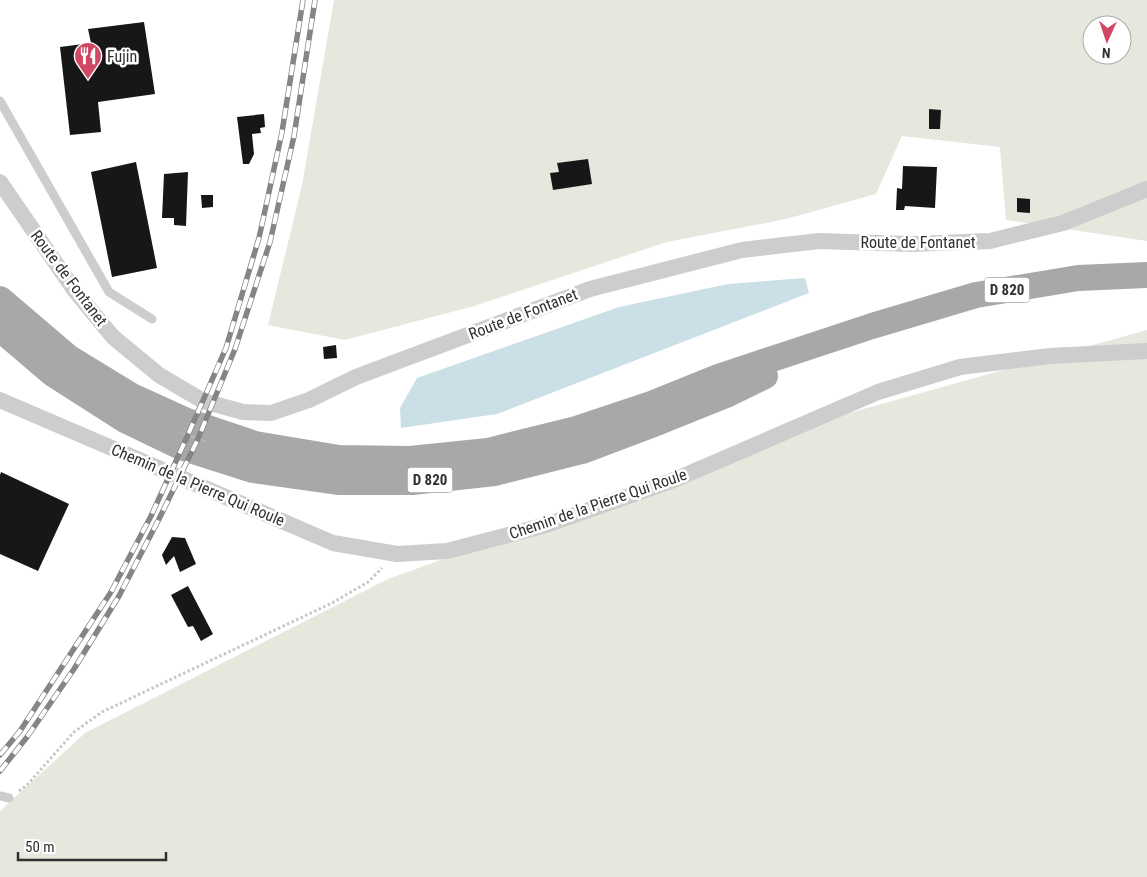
<svg xmlns="http://www.w3.org/2000/svg" width="1147" height="877" font-family="'Roboto Condensed',sans-serif">
	<style>
		.green { fill: #e4e8dd; fill-rule: evenodd }
		.water { fill: #cbdfe6 }
		.building { fill: #171717 }
		.lines { fill: none; stroke-linecap: round; stroke-linejoin: round }
		.path { stroke: #c7c7c7; stroke-width: 3; stroke-dasharray: 2.5 2.5; stroke-linecap: butt }
		.lane { stroke: #cdcdcd; stroke-width: 9 }
		.street { stroke: #cdcdcd; stroke-width: 16 }
		.primary { stroke: #a8a8a8; stroke-width: 26 }
		.rail-casing { stroke: #858585; stroke-width: 5.5 }
		.rail { stroke: #fff; stroke-width: 4; stroke-dasharray: 11; stroke-linecap: butt }
		.labels { text-anchor: middle; dominant-baseline: central; stroke-width: 5; stroke-linejoin: round; paint-order: stroke }
		.shield { fill: #fff; stroke: #6e6e6e; stroke-width: 1 }
		.shield-label { font-size: 15px; font-weight: bold; fill: #303030 }
		.poi-label { font-size: 16px; fill: #303030; stroke: #fff; text-anchor: start }
		.street-label { font-size: 16px; fill: #303030; stroke: #fff }
	</style>
	<rect width="100%" height="100%" fill="#fff"/>
	<path class="green" d="M334,0H1147V241L1006,220L1000,147L902,136L876,194L786,219L667,242L474,306L345,340L268,325L302,185ZM1092,25H1122V55H1092Z
		M1147,330V877H0V811L85,733L388,579L842,415Z"/>
	<path class="water" d="M805,278L809,293L497,414L401,428L400,408L417,378L619,307L728,284Z"/>
	<path class="building" d="M144,22L155,94L98,102L101,132L70,135L60,47L91,43L88,29Z
		M929,109L941,110L940,129H929Z
		M264,114L265,127L260,128L261,133L252,134L254,154L249,164H243L237,117Z
		M588,159L592,184L553,190L550,173L559,172L557,163Z
		M136,162L157,268L112,277L91,172Z
		M903,166L937,167L935,208L905,206L904,210H896L897,188L902,189Z
		M188,172L186,226L174,225V218H162L164,174Z
		M201,195H213V207L202,208Z
		M1017,198L1030,199V213L1017,212Z
		M336,345L337,358L324,359L323,347Z
		M1,472L69,504L38,571L0,554V475Z
		M172,537L185,538L196,564L180,572L174,556L166,565L162,555Z
		M188,586L213,634L201,641L193,626L188,627L171,595Z"/>
	<g class="lines">
		<path class="path" d="M19,791L27,785L74,732L102,712L332,603L368,582L382,568"/>
		<path class="lane" d="M0,101L109,292L152,319
			M0,796L9,798"/>
		<path class="street" d="M0,182L75,291L113,337L159,375L203,401L243,412L271,413L309,400L356,377L590,289L742,250L819,241L911,244L990,241L1063,223L1147,189
			M0,400L333,543L397,554L447,551L546,525L674,480L878,392L960,367L1050,356L1147,351"/>
		<path class="primary" d="M0,299L68,357L132,396L187,421L255,444L339,458L410,459L488,451L576,429L651,404L718,377L872,326L976,295L1078,278L1147,275
			M0,329L53,374L125,420L181,447L253,470L338,482H412L495,473L582,451L659,422L726,395L765,376"/>
		<defs>
			<path id="rail" d="M0,755L20,731L111,592L151,516L187,437L226,348L259,238L282,132L303,0
				M0,771L27,737L74,669L119,596L159,519L197,441L235,349L270,242L294,136L315,0"/>
		</defs>
		<use href="#rail" class="rail-casing"/>
		<use href="#rail" class="rail"/>
	</g>
	<defs>
		<symbol id="restaurant-pin" viewBox="-11 -11 22 30"><path d="M0 17L-7.5 6A9.5 9.5 0 1 1 7.5 6Z" fill="#d04864" stroke="#fff"/><path d="M-5-6h1v4h1v-4h1v4h1v-4h1v5L-1.5 .5V6h-2V.5L-5-1ZM5-6V6H3V1.5H1.5Q1.5-4 5-6Z" fill="#fff"/></symbol>
	</defs>
	<g fill-rule="evenodd">
		<use href="#restaurant-pin" x="72" y="40" width="32" height="43"/>
	</g>
	<g class="labels">
		<g class="shield">
			<rect x="984.5" y="277.5" width="45" height="25" rx="4"/>
			<rect x="407.5" y="467.5" width="45" height="25" rx="4"/>
		</g>
		<g class="shield-label">
			<text x="1007" y="290">D 820</text>
			<text x="430" y="480">D 820</text>
		</g>
		<g class="poi-label">
			<text x="107" y="56">Fujin</text>
		</g>
		<g class="street-label">
			<text x="918" y="242">Route de Fontanet</text>
			<text transform="translate(69 278) rotate(53)">Route de Fontanet</text>
			<text transform="translate(523 314) rotate(-21)">Route de Fontanet</text>
			<text transform="translate(198 485) rotate(23)">Chemin de la Pierre Qui Roule</text>
			<text transform="translate(598 504) rotate(-19)">Chemin de la Pierre Qui Roule</text>
		</g>
	</g>
	<g transform="translate(1107 40) rotate(183)"><circle r="24" fill="#ffffff" stroke="#acacac"/>
	<path d="M0-4L9 19L0 12L-9 19Z" fill="#d04864"/>
	<text y="-8" font-size="14" font-weight="bold" text-anchor="middle" fill="#303030">N</text>
	</g>
	<path d="M18 852v8h148v-8" fill="none" stroke="#303030" stroke-width="2.5"/>
	<text x="25" y="852" font-size="15" fill="#303030" stroke="#ffffff" stroke-width="4" paint-order="stroke">50 m</text>
</svg>
